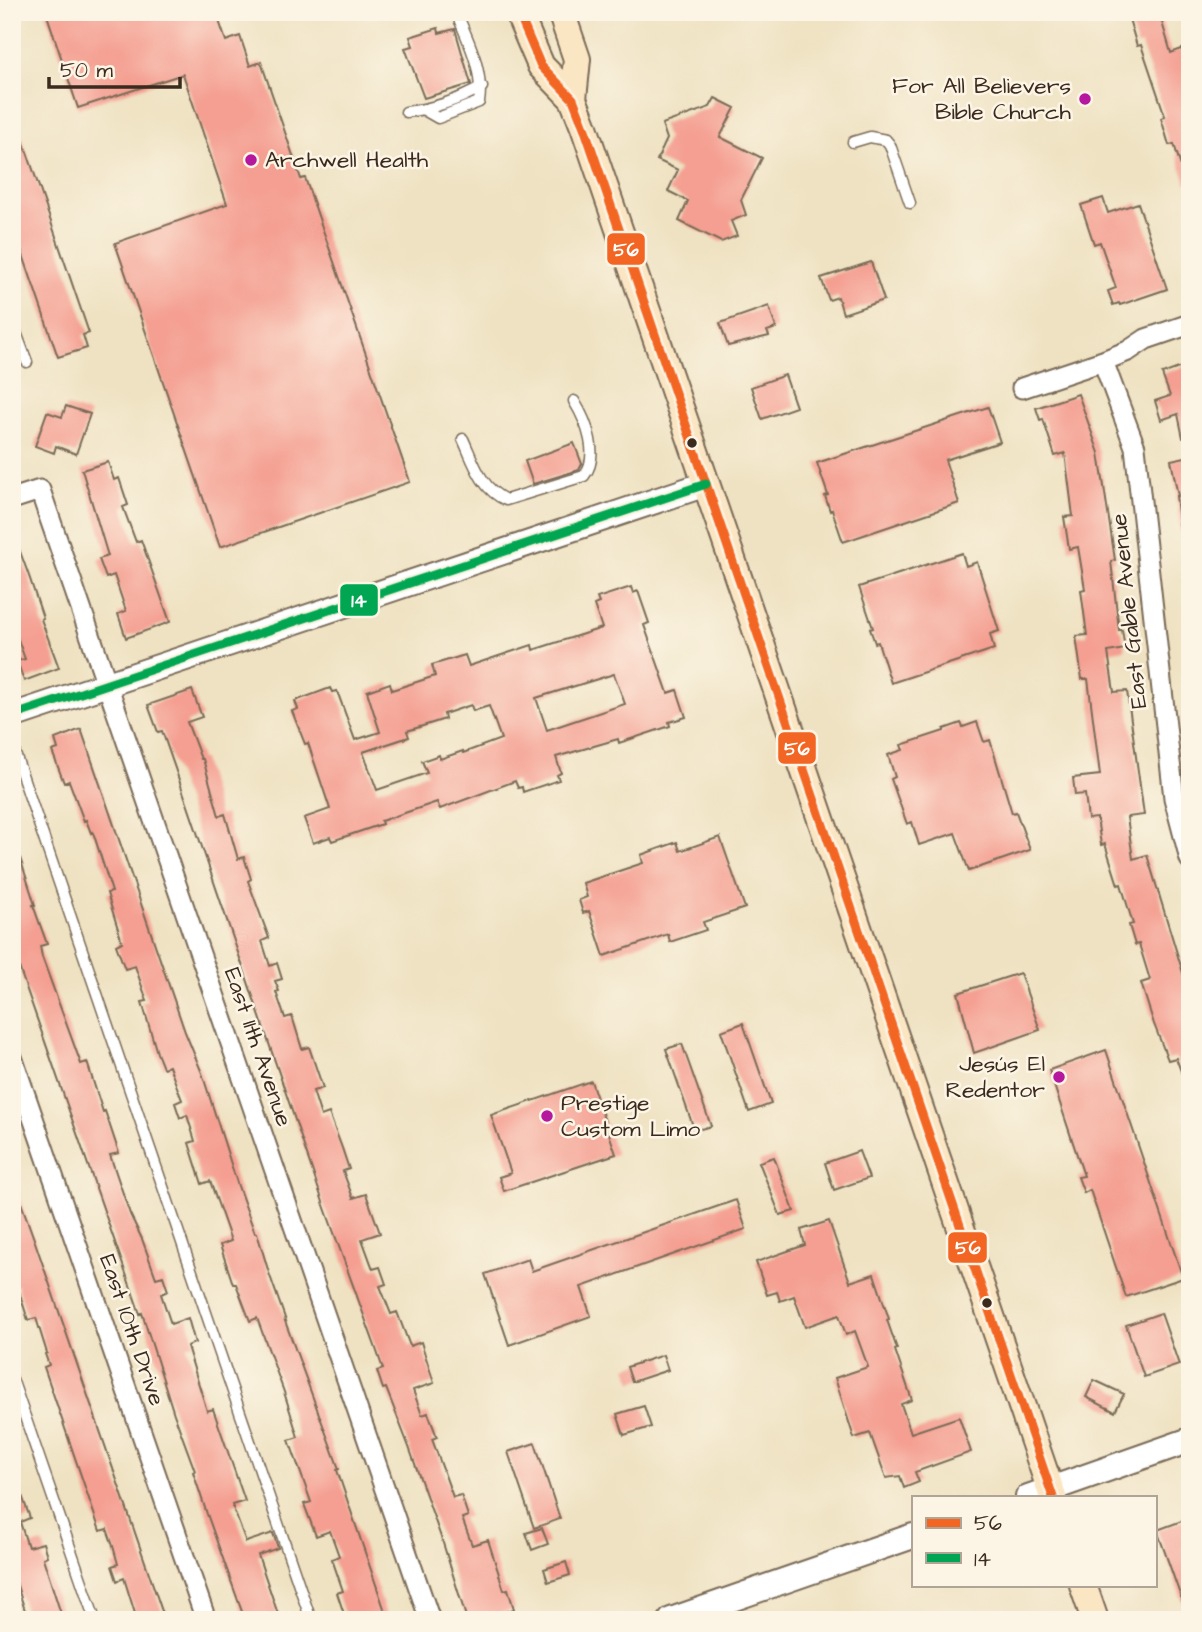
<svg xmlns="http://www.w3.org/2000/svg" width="1202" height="1632" font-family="'Architects Daughter',sans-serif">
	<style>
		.building { fill: #f49f91; fill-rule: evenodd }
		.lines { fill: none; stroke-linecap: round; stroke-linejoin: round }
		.service-casing { stroke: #7a6a57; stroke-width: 13 }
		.minor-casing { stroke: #7a6a57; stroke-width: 23 }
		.tertiary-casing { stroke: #7a6a57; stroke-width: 28 }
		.secondary-casing { stroke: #7a6a57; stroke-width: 30 }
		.service { stroke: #fff; stroke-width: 10 }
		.minor { stroke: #fff; stroke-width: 19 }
		.tertiary { stroke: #fff; stroke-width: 24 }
		.secondary { stroke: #fbe6c4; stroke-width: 26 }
		.bus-1-casing { stroke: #fcf5e5; stroke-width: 14 }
		.bus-2-casing { stroke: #fcf5e5; stroke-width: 14 }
		.bus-1 { stroke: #f26522; stroke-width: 9 }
		.bus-2 { stroke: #00a651; stroke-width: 9 }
		.poi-dot { fill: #b5179e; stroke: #fcf5e5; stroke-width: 2.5 }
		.bus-dot { fill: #3b2a1e; stroke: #fcf5e5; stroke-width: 2.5 }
		.labels { text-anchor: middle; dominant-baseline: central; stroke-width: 5; stroke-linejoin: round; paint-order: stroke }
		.poi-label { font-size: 23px; fill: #3b2a1e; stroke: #fcf5e5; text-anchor: end }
		.street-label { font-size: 23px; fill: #3b2a1e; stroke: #fcf5e5 }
		.line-badge { stroke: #fcf5e5; stroke-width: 2.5 }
		.badge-label { font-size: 19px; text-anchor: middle; font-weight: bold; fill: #fff }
	</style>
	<rect width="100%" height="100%" fill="#fcf5e5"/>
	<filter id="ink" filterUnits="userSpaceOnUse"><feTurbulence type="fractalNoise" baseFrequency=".0143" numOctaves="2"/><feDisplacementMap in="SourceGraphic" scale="14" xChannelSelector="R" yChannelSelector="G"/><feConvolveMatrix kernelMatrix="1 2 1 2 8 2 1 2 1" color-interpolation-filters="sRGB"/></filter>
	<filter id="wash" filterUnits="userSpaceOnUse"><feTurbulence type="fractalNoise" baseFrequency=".00686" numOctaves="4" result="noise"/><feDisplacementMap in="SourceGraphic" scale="28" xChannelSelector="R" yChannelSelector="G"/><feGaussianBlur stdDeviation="1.57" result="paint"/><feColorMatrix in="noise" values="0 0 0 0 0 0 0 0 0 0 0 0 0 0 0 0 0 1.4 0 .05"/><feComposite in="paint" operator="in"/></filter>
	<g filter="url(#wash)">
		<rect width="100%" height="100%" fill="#efe2c2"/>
		<g id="blocks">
			<path class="building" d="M46,12H216L226,41L240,36L250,66L261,62L301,179L305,178L410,482L220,547L115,243L227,204L183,74L78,108Z
				M1127,12H1159L1171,53L1187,47L1190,55V182L1186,183L1174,144L1169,145L1161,118L1165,116L1141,45L1137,46Z
				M438,28L439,33L455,29L471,84L424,98L405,48L413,46L410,37Z
				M715,98L735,108L720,137L762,158L741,200L746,215L731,221L737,236L721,242L679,221L688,201L668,191L678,170L657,160L667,139L662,124L710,107Z
				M12,117H15L89,333L83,335L87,348L58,357L12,223Z
				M1103,198L1108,213L1138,203L1167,289L1120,305L1119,303L1113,305L1108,291L1116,288L1100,242L1094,244L1081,205Z
				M871,262L884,300L843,314L838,297L829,300L821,278Z
				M769,306L776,328L767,331L769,336L728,346L720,323Z
				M1190,364V437L1183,438L1178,414L1161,420L1155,401L1170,396L1162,374Z
				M785,375L796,407L762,419L751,387Z
				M1078,394L1099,453L1115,560L1111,561L1119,630H1122L1125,649L1108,652L1114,692L1127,691L1144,815L1127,817L1133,859L1147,855L1190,996V1090H1188L1176,1058L1168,1060L1154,1024L1141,983L1150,980L1139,944L1135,945L1129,925L1133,924L1121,884L1118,885L1105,844L1101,845L1097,818L1088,819L1085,794L1075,795L1073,778L1100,775L1088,679H1082L1076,636L1087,635L1081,590L1085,589L1078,547L1069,549L1064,517L1073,516L1065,453L1055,456L1043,419L1040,420L1036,408Z
				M66,406L90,414L76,454L56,446L54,453L35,446L47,412L62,417Z
				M988,407L1000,442L945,460L959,503L843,542L832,510L830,511L825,496L828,495L817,463Z
				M574,443L582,464L579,470L533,484L525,461Z
				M1190,456V537H1181L1176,496H1178L1171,460Z
				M108,462L114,480L119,478L128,505L123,507L136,542L141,540L170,622L126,638L118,614L126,611L114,575L106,578L99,559L108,556L82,470Z
				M12,538H15L29,576L43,618L41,619L59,668L24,681L17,661L25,659L12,623Z
				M962,553L966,566L977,562L999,631L990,634L994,649L891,683L878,642L875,643L870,629L873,628L859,587Z
				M631,587L633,593L638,591L649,623L644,625L668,693L677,690L686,717L669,722L670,726L619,743L618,739L556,757L561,773L557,775L559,780L523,792L522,787L518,788L515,781L440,809L437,802L381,821L382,824L332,841L330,837L313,843L304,818L330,809L308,743L305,744L292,711L298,709L295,701L330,688L332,692L337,691L355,740L380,732L367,691L390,683L392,690L435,676L432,665L465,655L469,666L532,645L533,650L602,628L594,605L599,603L597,598ZM614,674L625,704L547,730L536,698ZM471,705L473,711L489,706L501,739L463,753V751L440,759L439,755L422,761L427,773L377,790L363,752L409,737L407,731L445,719L444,714Z
				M192,690L202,717L187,722L201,759H203L219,816L225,814L238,859L244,857L251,879L248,881L269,938L262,941L270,966L277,963L282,979L275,981L279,991L276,992L285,1018L292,1016L302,1049L309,1047L323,1088L313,1091L321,1116L329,1113L342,1148L349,1169L343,1171L353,1198L366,1194L380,1233L362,1239L373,1269L380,1267L386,1284L380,1286L391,1314L397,1312L410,1346L421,1342L434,1383L413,1390L422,1415L428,1413L437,1437L432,1439L453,1497L461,1495L468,1516L462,1518L472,1545L488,1540L504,1590L508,1589L514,1609L499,1614L501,1620H467L443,1543L409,1447L386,1388L383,1389L377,1371L383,1369L375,1346L325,1208L186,800L162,731L158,732L148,705Z
				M977,722L984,742L990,740L1012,813L1016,812L1030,850L969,871L955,833L919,845L912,822L907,824L891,779L895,777L888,755L903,750L901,745L944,731V729L961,723L963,727Z
				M81,729L185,1032L202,1073L238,1186L255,1233H257L269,1273L286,1321H285L339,1469L337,1470L388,1620H362L361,1615L346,1620L337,1593L343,1591L332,1559L339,1556L330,1531L316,1536L304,1504L311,1502L289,1440L298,1437L284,1392L257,1318L250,1321L236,1284H233L220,1245L231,1241L210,1181L202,1184L189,1143L195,1141L187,1115L180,1118L175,1103L182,1100L169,1066L163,1068L157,1053L142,1002L147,1001L135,966L125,969L116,945L122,942L107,893L112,892L93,832L91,833L86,820L84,821L69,781L64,783L52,751L58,749L55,739Z
				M720,837L745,908L703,922L706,930L670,942L668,934L604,956L589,911L583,913L579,900L587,897L583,883L643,863L641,855L677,842L680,851Z
				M15,842L35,905H33L47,944L40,946L42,957L81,1064L87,1062L103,1112L105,1111L119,1153L110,1155L130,1214L142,1239L156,1278L163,1276L168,1291L161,1294L171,1324L188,1318L195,1343L187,1346L207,1411L213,1409L245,1501L232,1505L246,1542L273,1533L278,1548L258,1555L280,1620H245L207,1514L193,1472L195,1471L174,1414L142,1313L140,1314L21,973L12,945V843Z
				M1020,973L1040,1030L974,1053L958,993Z
				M743,1023L771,1104L749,1112L721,1031Z
				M682,1044L711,1126L701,1129L693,1126L666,1049Z
				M1106,1050L1183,1278L1126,1297L1090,1190L1084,1193L1078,1177L1084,1176L1049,1070Z
				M591,1081L616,1154L504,1191L499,1177L511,1173L491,1115Z
				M859,1151L869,1178L834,1190L825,1163Z
				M774,1157L794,1211L780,1215L759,1162Z
				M12,1183H14L34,1239L165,1620H137L124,1578L117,1581L112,1566L118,1564L113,1546L107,1529L100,1531L44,1367L49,1365L45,1354L47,1353L36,1318L28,1320L17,1285L15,1286L12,1277Z
				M736,1200L746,1229L581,1287L591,1316L509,1345L485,1274L528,1259L532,1271Z
				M829,1221L850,1282L874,1274L889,1319L887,1320L897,1349L895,1350L912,1400L901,1404L911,1433L959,1417L971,1452L915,1472L919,1482L904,1488L900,1476L886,1478L870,1433L854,1438L835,1378L868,1367L855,1331L846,1335L839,1315L805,1327L794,1296L780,1301L777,1292L767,1295L756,1262L805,1245L801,1230Z
				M1161,1313L1179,1365L1144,1377L1126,1325Z
				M663,1355L668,1370L632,1382L627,1367Z
				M1094,1380L1124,1394L1115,1412L1086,1397Z
				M644,1406L651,1427L624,1435L617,1414Z
				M535,1443L560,1519L534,1528L508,1452Z
				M12,1473H14L30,1518L20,1522L28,1547L43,1543L47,1556L43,1558L63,1620H28L15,1579L12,1580Z
				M1190,1518V1617H1188L1157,1530Z
				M542,1528L548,1544L532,1550L526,1533Z
				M566,1562L570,1575L548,1582L544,1569Z"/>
		</g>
	</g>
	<g filter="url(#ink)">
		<use href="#blocks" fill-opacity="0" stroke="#7a6a57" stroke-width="2"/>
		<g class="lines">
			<defs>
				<path id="service" d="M424,110L438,118L479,102C484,71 468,40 456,12
					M406,112C431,109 459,100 482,87
					M853,142L870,137L886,140L890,145L910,203
					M12,322L27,362
					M463,439C474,463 481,489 506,500L584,476C600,456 587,422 574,401
					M12,745L311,1620
					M12,1379L95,1620"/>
				<path id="minor" d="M1103,361L1135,447L1174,798L1190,859
					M1022,388L1103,361L1128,351L1146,339L1190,324
					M12,499L40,490L430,1620
					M12,1057L206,1620"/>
				<path id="tertiary" d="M12,716L706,484
					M1028,1497L1190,1440
					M671,1620L913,1536"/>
				<path id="secondary" d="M518,12L541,66L573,99L584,127L1053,1497
					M561,12L577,59L573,99
					M1083,1585L1095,1620"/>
			</defs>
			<use href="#service" class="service-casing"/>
			<use href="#minor" class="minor-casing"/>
			<use href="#tertiary" class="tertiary-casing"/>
			<use href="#secondary" class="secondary-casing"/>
			<use href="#service" class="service"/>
			<use href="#minor" class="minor"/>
			<use href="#tertiary" class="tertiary"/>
			<use href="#secondary" class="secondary"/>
			<defs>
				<path id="bus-1" d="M518,12L541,66L573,99L584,127L1053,1497"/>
				<path id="bus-2" d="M12,716L706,484"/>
			</defs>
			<use href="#bus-1" class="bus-1-casing"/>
			<use href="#bus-2" class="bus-2-casing"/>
			<use href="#bus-1" class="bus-1"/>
			<use href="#bus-2" class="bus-2"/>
		</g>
	</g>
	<g class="poi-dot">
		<circle cx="1085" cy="99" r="7"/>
		<circle cx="251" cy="160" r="7"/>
		<circle cx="1059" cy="1077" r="7"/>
		<circle cx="547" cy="1116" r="7"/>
	</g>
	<g class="bus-dot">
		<circle cx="692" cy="443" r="6"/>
		<circle cx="987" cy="1303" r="6"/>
	</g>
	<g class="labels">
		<g class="poi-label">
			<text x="1071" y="86">For All Believers<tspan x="1071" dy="26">Bible Church</tspan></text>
			<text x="265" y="160" text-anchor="start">Archwell Health</text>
			<text x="1045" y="1064">Jesús El<tspan x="1045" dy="26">Redentor</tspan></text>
			<text x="561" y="1103" text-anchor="start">Prestige<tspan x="561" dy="26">Custom Limo</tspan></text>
		</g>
		<g class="street-label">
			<text transform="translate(1129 611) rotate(-96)">East Gable Avenue</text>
			<text transform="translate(258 1047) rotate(71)">East 11th Avenue</text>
			<text transform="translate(132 1330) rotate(71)">East 10th Drive</text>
		</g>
	</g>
	<g class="line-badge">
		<rect x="606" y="232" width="40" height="34" rx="7" fill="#f26522"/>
		<rect x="339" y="583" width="40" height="34" rx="7" fill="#00a651"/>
		<rect x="777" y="731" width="40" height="34" rx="7" fill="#f26522"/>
		<rect x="947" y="1231" width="41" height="33" rx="7" fill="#f26522"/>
	</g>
	<g class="badge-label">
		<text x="626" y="256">56</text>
		<text x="359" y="607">14</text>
		<text x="797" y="755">56</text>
		<text x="968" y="1254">56</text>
	</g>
	<rect width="1202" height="1632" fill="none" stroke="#fcf5e5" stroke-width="42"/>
	<rect x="912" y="1496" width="245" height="91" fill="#fcf5e5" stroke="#afa495" stroke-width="2"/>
	<rect x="926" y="1518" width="35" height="10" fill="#f26522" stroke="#afa495" stroke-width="2"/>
	<text x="974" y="1530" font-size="21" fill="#3b2a1e">56</text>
	<rect x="926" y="1553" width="35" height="10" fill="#00a651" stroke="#afa495" stroke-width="2"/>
	<text x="974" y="1566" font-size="21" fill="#3b2a1e">14</text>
	<path d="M49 77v10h131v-10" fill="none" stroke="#3b2a1e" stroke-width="3.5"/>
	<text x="60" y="77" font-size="21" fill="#3b2a1e" stroke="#fcf5e5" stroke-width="5" paint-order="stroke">50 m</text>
</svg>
